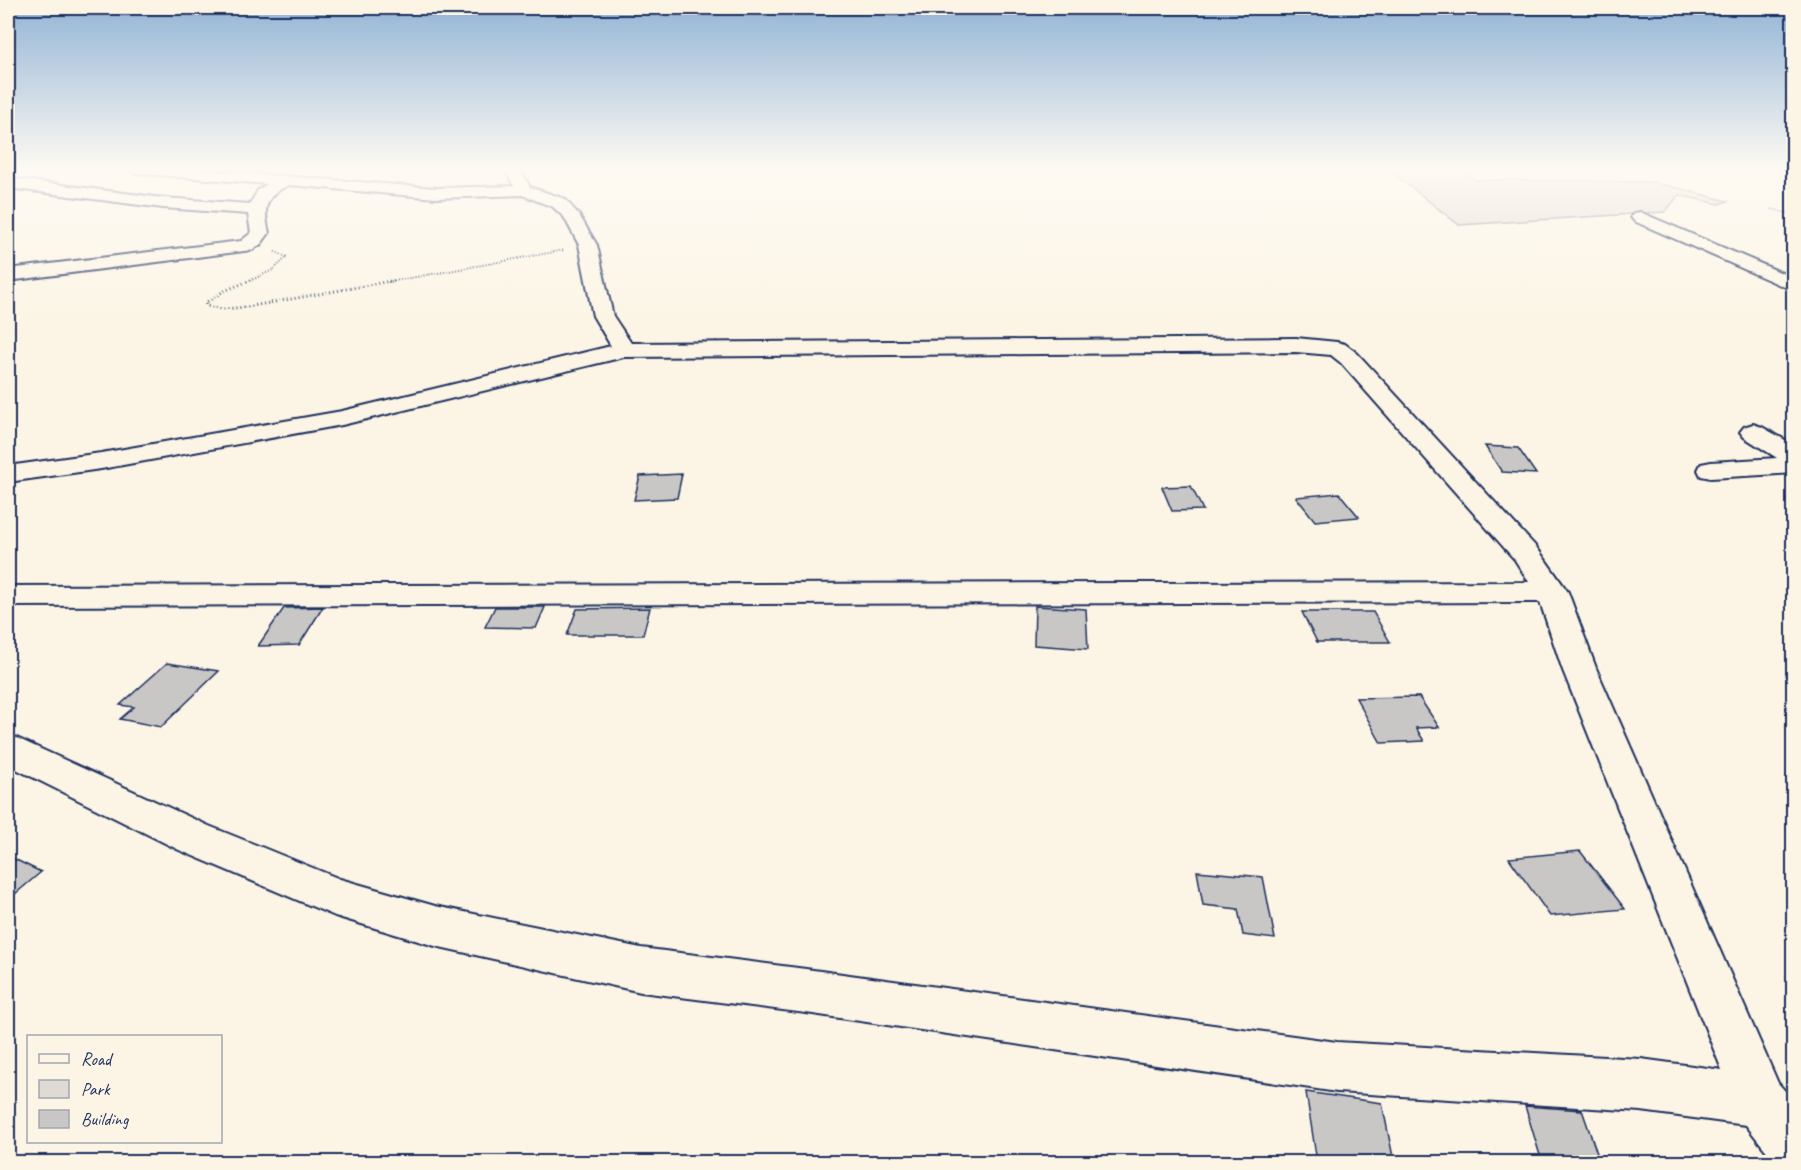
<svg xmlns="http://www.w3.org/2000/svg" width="1801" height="1170" font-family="Caveat,sans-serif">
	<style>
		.green { fill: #dfdbd4; stroke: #7d8599; stroke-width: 1.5 }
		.building { fill: #c8c7c6; stroke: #1b2f5e; stroke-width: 1.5 }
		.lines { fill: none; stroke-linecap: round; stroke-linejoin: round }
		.minor-casing { stroke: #1b2f5e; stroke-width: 4 }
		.path-far1 { stroke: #1b2f5e; stroke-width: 2; stroke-dasharray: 1 2; stroke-linecap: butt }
		.path { stroke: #1b2f5e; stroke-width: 3; stroke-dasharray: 1 3; stroke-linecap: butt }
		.minor { fill: #fcf5e5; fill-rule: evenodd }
	</style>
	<rect width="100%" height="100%" fill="#fcf5e5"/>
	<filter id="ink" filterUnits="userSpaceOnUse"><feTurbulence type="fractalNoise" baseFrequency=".0167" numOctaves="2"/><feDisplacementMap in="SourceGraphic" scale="12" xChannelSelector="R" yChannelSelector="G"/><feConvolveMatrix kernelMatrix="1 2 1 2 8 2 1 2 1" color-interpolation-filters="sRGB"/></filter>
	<g filter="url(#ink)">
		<path class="green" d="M1387,168H1460L1475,180L1653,182L1728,201L1719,204L1679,195L1665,212L1459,225Z"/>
		<path class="building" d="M1485,446L1518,448L1536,474L1502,472Z
			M682,474L677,498L634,500L640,476Z
			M1191,486L1203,510L1172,511L1162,487Z
			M1339,493L1359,517L1315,521L1296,497Z
			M1035,606L1086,609L1088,649L1034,645Z
			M323,607L299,645L258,646L284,608Z
			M495,607H545L536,628L485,627Z
			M650,608L643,635H567L577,609Z
			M1302,612H1373L1390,642H1317Z
			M167,663L219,671L161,727L120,719L134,707L120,705Z
			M1419,697L1439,727L1416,728L1424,741L1381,743L1356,698Z
			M1580,851L1625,909L1550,916L1509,858Z
			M8,856L41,872L8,900Z
			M1197,871L1263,877L1275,939L1243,935L1238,909L1203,905Z
			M1306,1092L1382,1103L1394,1162H1317Z
			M1525,1106L1582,1110L1600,1162H1542Z"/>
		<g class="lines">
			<defs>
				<path id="minor" d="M128,168H181L436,188L514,186L504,168H519L530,187L565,199L579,215L597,245L613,316L631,343L1296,338L1337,342L1345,344L1357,353L1537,548L1568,592L1596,668L1778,1083L1794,1101V1162H1775L1746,1125L1641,1111L1337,1092L806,1013L641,992L435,946L335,916L179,850L8,765V734L209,826L340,879L435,906L641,948L806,969L1337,1042L1641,1059L1722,1070L1562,668L1540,602L8,606V586L1529,582L1515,560L1341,363L1331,355L1296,352L624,357L342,425L101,469L8,482V466L101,453L342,411L611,346L593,316L579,245L564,217L553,207L522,195L436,198L289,185C264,196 263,208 269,233L261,244L252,250L8,281V269L241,241L251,233L248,214L163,208L8,188V178L163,198L250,204L258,190L267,184L135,173Z
					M1640,212L1794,278V291L1634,221L1631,217L1634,213Z
					M1753,424L1762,427L1794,445V473L1711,478L1701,476L1698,470L1701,464L1711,462L1777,458L1744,437L1740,432L1744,427Z"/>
			</defs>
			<use href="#minor" class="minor-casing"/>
			<path class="path-far1" d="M1772,209L1794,215
				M247,282L273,270L287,257L273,251
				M388,282L565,250"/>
			<path class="path" d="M251,280L224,291L205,303L207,306L223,309L247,307L396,280"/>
			<use href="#minor" class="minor"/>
		</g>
	</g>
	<linearGradient id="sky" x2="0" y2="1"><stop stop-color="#92b4d5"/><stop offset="0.51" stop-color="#fefaf3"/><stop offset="1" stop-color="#fefaf3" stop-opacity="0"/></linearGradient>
	<rect width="1801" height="332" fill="url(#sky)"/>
	<rect width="1801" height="1170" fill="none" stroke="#fcf5e5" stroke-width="30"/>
	<rect x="15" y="15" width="1771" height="1140" fill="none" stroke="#1b2f5e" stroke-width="2" filter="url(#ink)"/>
	<rect x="27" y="1035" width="195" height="108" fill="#fcf5e5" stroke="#a2a6af" stroke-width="1.5"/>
	<rect x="39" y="1054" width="30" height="9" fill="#fcf5e5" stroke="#a2a6af" stroke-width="1.5"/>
	<text x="81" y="1065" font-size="18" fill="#1b2f5e">Road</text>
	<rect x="39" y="1080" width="30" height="18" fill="#dfdbd4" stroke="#a2a6af" stroke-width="1.5"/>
	<text x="81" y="1095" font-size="18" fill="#1b2f5e">Park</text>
	<rect x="39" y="1110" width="30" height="18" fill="#c8c7c6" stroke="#a2a6af" stroke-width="1.5"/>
	<text x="81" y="1125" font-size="18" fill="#1b2f5e">Building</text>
</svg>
